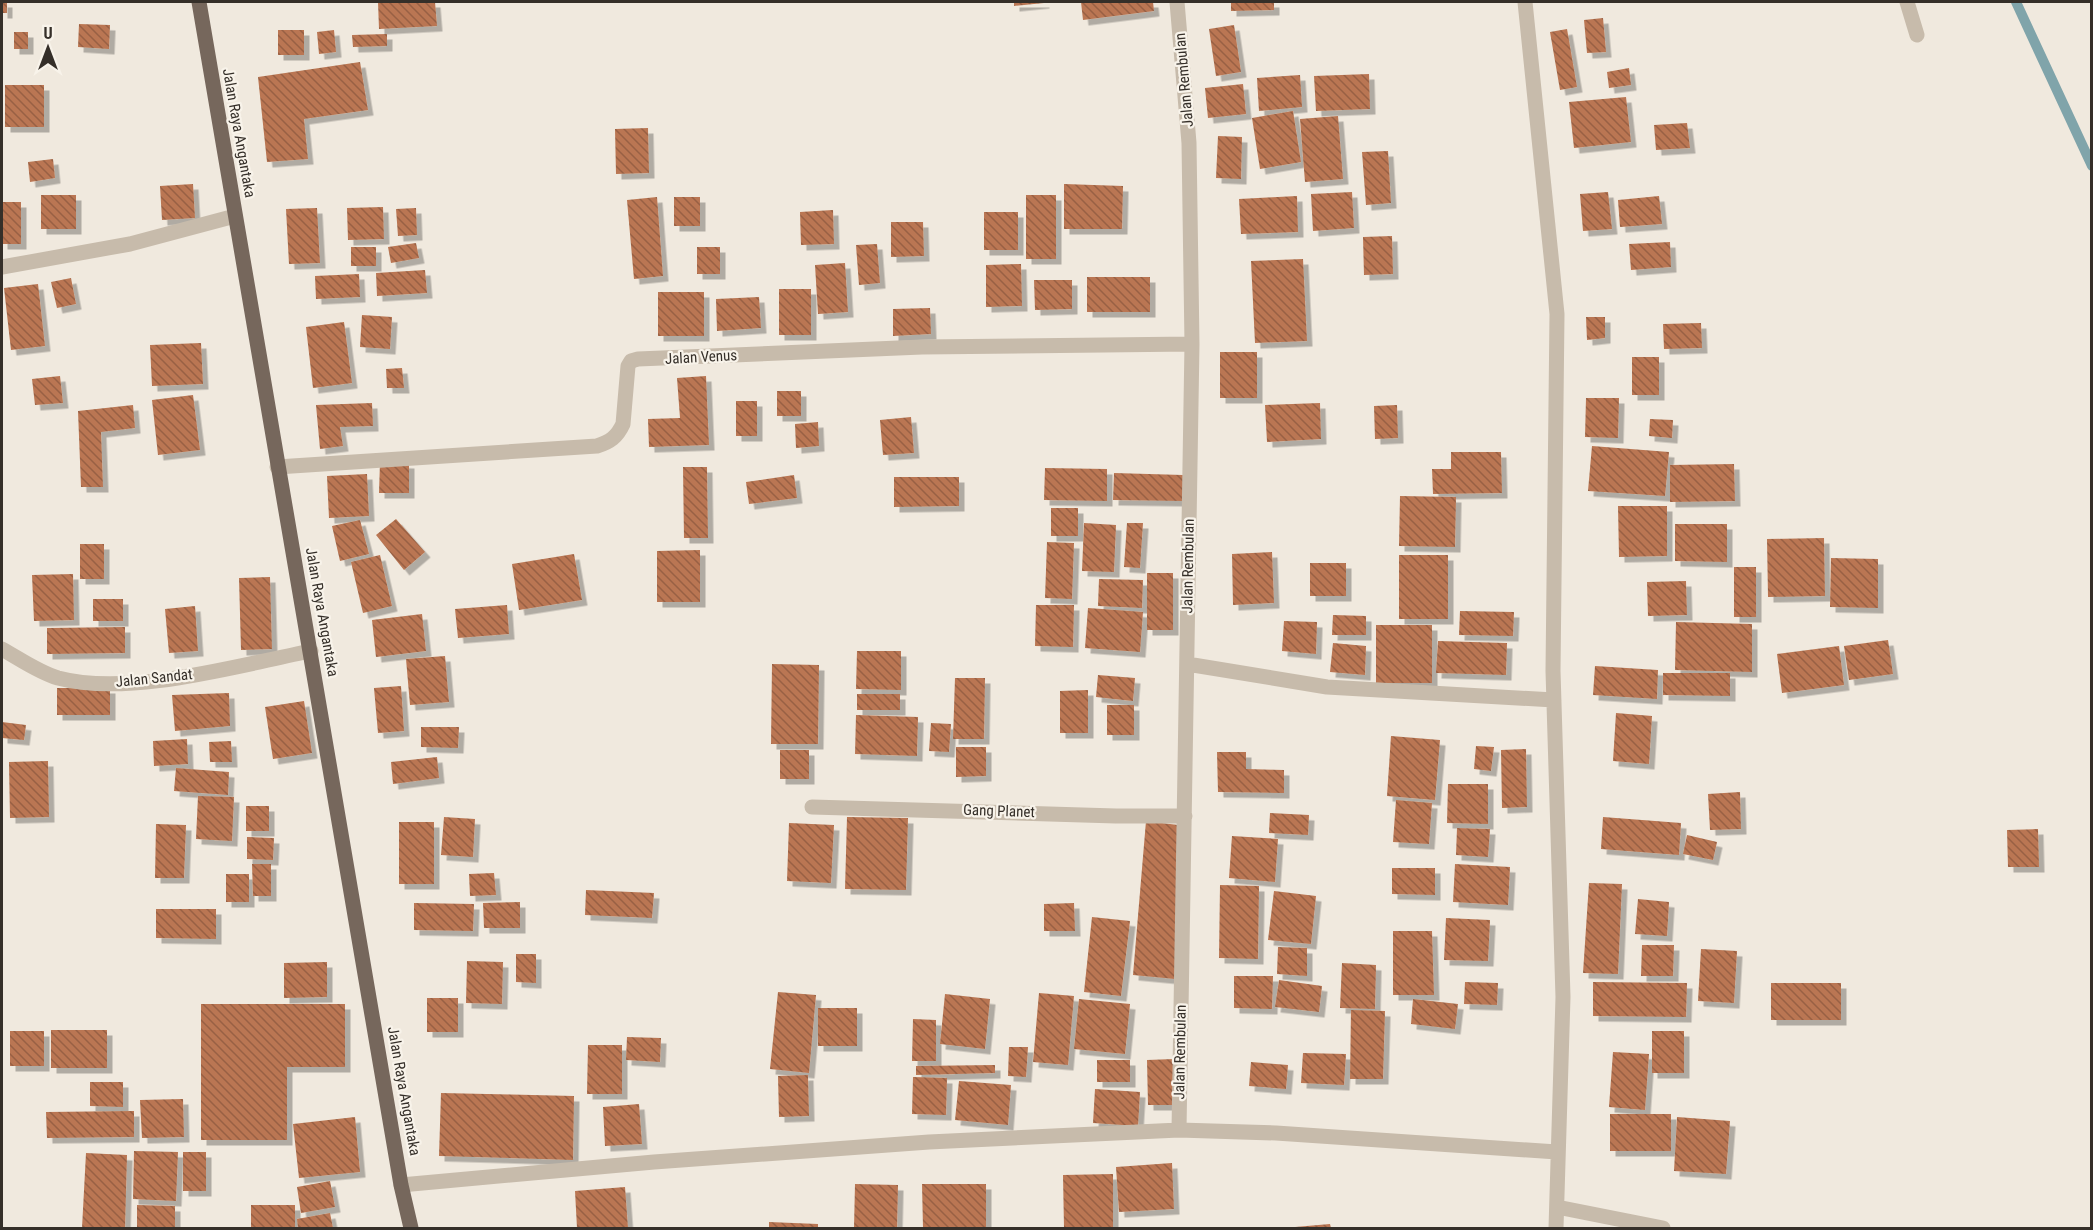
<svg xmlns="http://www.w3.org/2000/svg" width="2093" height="1230" font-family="'Roboto Condensed',sans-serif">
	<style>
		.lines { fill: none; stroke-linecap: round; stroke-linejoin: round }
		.stream { stroke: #80a4aa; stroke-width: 10 }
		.building { fill: url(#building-back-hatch); filter: url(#shadow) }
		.minor { stroke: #c7bbab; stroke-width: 15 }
		.major { stroke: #76675c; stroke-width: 15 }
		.labels { text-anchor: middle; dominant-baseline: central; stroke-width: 4.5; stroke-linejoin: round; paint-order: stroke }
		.street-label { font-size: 15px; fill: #352f29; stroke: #f8f3ea }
	</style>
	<defs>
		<pattern id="building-back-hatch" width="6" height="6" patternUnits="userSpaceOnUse" patternTransform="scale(1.5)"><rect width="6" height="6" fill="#ba7652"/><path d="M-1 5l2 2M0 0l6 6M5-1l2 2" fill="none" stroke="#986144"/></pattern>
		<filter id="shadow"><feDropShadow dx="5.5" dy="5.5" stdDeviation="0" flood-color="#0004"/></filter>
	</defs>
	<rect width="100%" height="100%" fill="#f0e9de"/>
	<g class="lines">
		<path class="stream" d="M2016,2L2092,166"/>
	</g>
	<path class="building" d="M2,2H7V13H2Z
		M378,2H435L437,26L379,29Z
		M1014,2H1044V3L1014,6Z
		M1081,2H1153L1154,11L1083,20Z
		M1231,2H1274V10L1231,11Z
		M1603,18L1606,52L1587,53L1584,20Z
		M79,24L110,25L109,49L78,47Z
		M1234,25L1241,72L1216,76L1209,29Z
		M1567,29L1577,87L1560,90L1550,32Z
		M278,30H304V55H278Z
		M334,30L336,52L319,54L317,32Z
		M14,32H28V49H14Z
		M387,34V46L353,47L352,35Z
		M360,62L368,110L304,119L308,159L267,162L258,77Z
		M1629,68L1631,85L1609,88L1607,72Z
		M1369,74L1370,109L1316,111L1314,76Z
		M1300,75L1302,107L1259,111L1257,78Z
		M1243,84L1246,114L1208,118L1205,88Z
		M5,85H44V127H5Z
		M1626,97L1631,142L1574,148L1569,102Z
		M1293,111L1301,162L1260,169L1252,118Z
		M1338,116L1343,179L1305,182L1300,119Z
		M1687,123L1690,148L1656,150L1654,125Z
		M648,128L649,173L616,174L615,129Z
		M1218,136L1242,137L1241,179L1216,178Z
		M1388,151L1391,203L1366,205L1362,152Z
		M53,159L55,178L30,182L28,162Z
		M193,184L195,218L162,220L160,186Z
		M1064,184L1123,186L1122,229H1064Z
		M1352,192L1354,228L1313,231L1311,194Z
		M1608,192L1612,229L1583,231L1580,194Z
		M41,195H76V229H41Z
		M1026,195H1056V259H1026Z
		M1297,196L1298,232L1241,234L1239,199Z
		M1659,196L1662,224L1620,227L1618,200Z
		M657,197L663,276L634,279L627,200Z
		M674,197H700V226H674Z
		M2,202H21V244H2Z
		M383,207L384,239L348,240L347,208Z
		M317,208L320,263L289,264L286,209Z
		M416,208L417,235L398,236L396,209Z
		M833,210L834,244L801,245L800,212Z
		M984,212H1018V250H984Z
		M891,222H923L924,256L891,257Z
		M1392,236L1393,274L1364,275L1363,237Z
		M1670,242L1671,267L1631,270L1629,244Z
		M416,243L419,258L391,263L388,247Z
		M877,244L880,283L859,285L856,245Z
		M351,247H376V266H351Z
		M697,247H720V274H697Z
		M1303,259L1307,341L1255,343L1251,261Z
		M845,263L848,312L818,314L815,265Z
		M1021,264L1022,306L986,307V265Z
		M425,270L427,293L377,296L376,273Z
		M359,274L360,297L316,299L315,276Z
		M1087,277H1150V312H1087Z
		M71,278L76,304L57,308L51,282Z
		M1034,280H1072V309L1035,310Z
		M38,284L45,346L11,350L4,288Z
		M779,289H811V335H779Z
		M658,292H704V336H658Z
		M759,297L761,328L717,331L716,299Z
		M930,308L931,334L893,336V309Z
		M362,315L392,317L390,349L360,347Z
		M1586,317H1605V338L1587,340Z
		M344,322L352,383L313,388L306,327Z
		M1701,323L1702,348L1664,349L1663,324Z
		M201,343L203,384L152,386L150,345Z
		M1220,352H1257V398H1220Z
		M1632,357H1659V395H1632Z
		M402,368L404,388H387L386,369Z
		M60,376L63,403L35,405L32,379Z
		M706,376L709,445L649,447L648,419L680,418L677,378Z
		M777,391H801V416H777Z
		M193,395L200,450L158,455L152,400Z
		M1586,398H1619L1618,438L1585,437Z
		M736,401H757V436H736Z
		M372,403L373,426L340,427L343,446L320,449L316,405Z
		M1320,403L1321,439L1267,442L1265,405Z
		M133,405L135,428L101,432L103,487H81L78,411Z
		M1397,405L1398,438L1375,439L1374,406Z
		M911,417L914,453L883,455L880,420Z
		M1650,419L1673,420L1672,438L1649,436Z
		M818,422L819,446L796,448L795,424Z
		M1592,446L1669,452L1665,496L1588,491Z
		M1451,452H1501L1502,493L1433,494L1432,469H1451Z
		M380,462L409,463V493H379Z
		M1734,464L1735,501L1670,502V465Z
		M683,467H707L708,538H684Z
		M1045,468L1107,469V501L1044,500Z
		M1114,473L1183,475V501L1113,500Z
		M367,474L369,516L329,518L327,476Z
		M794,475L797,498L749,504L746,482Z
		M894,477H959V506L894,507Z
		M1400,496L1456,497L1455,547L1399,546Z
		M1618,506H1667V556L1619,557Z
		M1051,508H1078V536H1051Z
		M396,519L425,552L404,570L376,535Z
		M360,520L369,554L340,561L332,526Z
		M1084,523L1116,525L1114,572L1082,571Z
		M1127,523H1143L1140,568L1124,567Z
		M1675,524H1727V562L1675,561Z
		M1824,538L1825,596L1768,597L1767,539Z
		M1047,542L1074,543L1072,599L1045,598Z
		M80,544H104V579H80Z
		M700,550V602H657V551Z
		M1272,552L1274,603L1233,605L1232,554Z
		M574,554L582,600L519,610L512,564Z
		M380,555L392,606L363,613L351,562Z
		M1399,555H1448V619H1399Z
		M1831,558L1878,559V608L1830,607Z
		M1310,563H1346V596H1310Z
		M1734,567H1756V617H1734Z
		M1147,573H1173V630H1147Z
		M73,574L74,620L34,621L32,575Z
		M270,577L272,649L241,650L239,578Z
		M1099,579L1143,580L1142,608L1098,606Z
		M1686,581L1687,615L1648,616L1647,582Z
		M93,599H123V621H93Z
		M507,605L509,634L458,638L455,609Z
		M1036,605H1074L1073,647L1035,646Z
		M195,606L198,651L169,653L165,609Z
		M1088,608L1143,612L1140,652L1085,648Z
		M1460,611L1514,612L1513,636L1459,635Z
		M422,614L426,651L376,657L372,620Z
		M1333,615L1366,616V635H1332Z
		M1284,621L1317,622L1316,654L1282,651Z
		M1676,622L1752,624V672L1675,670Z
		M1376,625H1432V683H1376Z
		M125,627V653L47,654V628Z
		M1888,640L1893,674L1849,680L1844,646Z
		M1438,641L1507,643L1506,675L1436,673Z
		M1333,643L1366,646L1365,675L1330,672Z
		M1839,646L1844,685L1782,693L1777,654Z
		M857,651H901V690L856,689Z
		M445,656L449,702L410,705L406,659Z
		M772,664L819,665L818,744H771Z
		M1595,666L1658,670L1657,699L1593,695Z
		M1663,673H1730V696L1663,695Z
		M1098,675L1135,678L1133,701L1096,697Z
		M955,678H985L984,739H953Z
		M401,686L404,731L378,733L374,688Z
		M57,688H110V715H57Z
		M1088,690V733H1060V691Z
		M229,693L230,726L175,731L172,695Z
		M857,694H900V710H857Z
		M304,701L312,753L273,759L265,707Z
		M1107,705H1134V735H1107Z
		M1616,713L1652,716L1649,764L1613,761Z
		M856,715L918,717L917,756L855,754Z
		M2,722L26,725L24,740L2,738Z
		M931,723L951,724L949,752L929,751Z
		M421,727H459L458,748L421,747Z
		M1391,736L1440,740L1435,800L1387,796Z
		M187,739L188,764L154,766L153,741Z
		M231,741L232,762H210L209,742Z
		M1476,746L1494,747L1491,771L1474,769Z
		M956,747H986V776L956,777Z
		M1526,749L1527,807L1502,808L1501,750Z
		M780,750H809V779H780Z
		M1217,752H1246V769L1284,770V793L1218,792Z
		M437,757L439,778L393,784L391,762Z
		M48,761L49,817L10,818L9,762Z
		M176,768L229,772L228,795L174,791Z
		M1448,784H1488V824L1447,823Z
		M1740,792L1741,829L1710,830L1708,794Z
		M198,796L234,797L232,841L196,839Z
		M1396,800L1432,803L1429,844L1393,842Z
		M246,806H269V831H246Z
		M1270,813L1309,815L1308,835L1269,833Z
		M444,817L475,819L473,857L441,855Z
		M847,817L908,818L906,890L845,889Z
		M1603,817L1681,823L1679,855L1601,849Z
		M1146,821L1178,825L1175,979L1133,975Z
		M399,822H434V884H399Z
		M789,823L834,825L831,883L787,881Z
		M156,824L186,825L184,878H155Z
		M1457,828L1490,829L1488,857L1456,855Z
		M2038,829L2039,867H2008L2007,830Z
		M1687,835L1717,842L1713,860L1683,854Z
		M1232,836L1278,839L1275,882L1229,878Z
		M247,837L274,838L273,860L247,859Z
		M252,864H271V896H253Z
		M1455,864L1510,867L1508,905L1453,902Z
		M1392,868H1435V895L1392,894Z
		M494,873L496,895L470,896L469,874Z
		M226,874H249V902H226Z
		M1589,883L1622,884L1618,974L1583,973Z
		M1220,885L1259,886L1258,959L1219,958Z
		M586,890L654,893L652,918L585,915Z
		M1274,891L1316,896L1311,944L1268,940Z
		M1638,899L1669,902L1667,936L1635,934Z
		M520,902V928H484L483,903Z
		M414,903L474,904L473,931L414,930Z
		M1074,903L1075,931H1044V904Z
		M156,909H216V939L156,938Z
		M1092,917L1130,921L1121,996L1084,992Z
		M1446,918L1490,920L1488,961L1444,960Z
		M1393,931H1432L1434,995H1393Z
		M1642,945H1674L1673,976H1641Z
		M1278,947L1307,948V976L1277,974Z
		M1701,949L1737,951L1734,1003L1698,1001Z
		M516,954H536V983L516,982Z
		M467,961L503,962L502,1004L466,1003Z
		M327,962V997L284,998V963Z
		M1342,963L1376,965L1375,1009L1340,1008Z
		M1234,976H1273L1272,1009L1234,1008Z
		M1279,980L1322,986L1319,1012L1275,1007Z
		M1465,982L1498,983L1497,1005L1464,1004Z
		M1593,982L1687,983L1686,1017L1593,1016Z
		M1771,983H1841V1020H1771Z
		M778,992L816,995L809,1073L770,1069Z
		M1039,993L1074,996L1068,1065L1033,1062Z
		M945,994L990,999L985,1049L940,1044Z
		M427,998H458V1032H427Z
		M1079,999L1130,1004L1125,1054L1074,1049Z
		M1413,999L1458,1004L1455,1029L1411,1024Z
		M201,1004H345V1067H287V1140H201Z
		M818,1008H857V1046H818Z
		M1351,1010L1385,1011L1383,1079H1350Z
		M913,1019L936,1020V1061H912Z
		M51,1030H107V1068H51Z
		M10,1031H44V1066H10Z
		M1652,1031H1684V1073H1652Z
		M627,1037L661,1038L660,1062L626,1060Z
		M588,1045H622V1094H587Z
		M1009,1047H1028L1026,1077L1008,1076Z
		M1613,1052L1649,1054L1645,1110L1609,1107Z
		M1303,1053L1346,1054L1344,1085L1301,1083Z
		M1174,1059L1175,1105H1148L1147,1060Z
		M1097,1060H1130V1082H1097Z
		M1251,1062L1288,1065L1286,1089L1249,1086Z
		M995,1065V1073L916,1075V1066Z
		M808,1075L809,1116L779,1117L778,1076Z
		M913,1077L947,1078L946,1115L912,1114Z
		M959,1081L1011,1085L1008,1125L955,1120Z
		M90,1082H123V1107L90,1106Z
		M1095,1089L1140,1092L1138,1126L1093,1123Z
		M441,1093L574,1096L573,1160L439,1156Z
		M183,1099L184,1137L142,1138L140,1100Z
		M639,1104L642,1144L605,1146L603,1107Z
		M134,1111V1137L47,1138L46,1112Z
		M1610,1114H1671V1151H1610Z
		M355,1117L360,1172L299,1178L293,1124Z
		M1677,1117L1730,1121L1726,1174L1674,1171Z
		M134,1151L178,1152L176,1201L133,1199Z
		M183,1152H206V1191H183Z
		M86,1153L127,1155L125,1228H82Z
		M1172,1163L1174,1209L1119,1212L1116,1167Z
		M1113,1174V1228H1064L1063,1175Z
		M330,1181L335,1207L301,1213L297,1187Z
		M855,1184L898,1185L897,1228H854Z
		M922,1184H986V1228H923Z
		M625,1187L628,1228H577L575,1191Z
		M137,1205L175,1206V1228H137Z
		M251,1205H295V1228H251Z
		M330,1213L333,1228H298L297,1219Z
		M769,1222L818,1224V1228H769Z
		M1330,1224L1331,1228H1295V1227Z"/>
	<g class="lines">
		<path class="minor" d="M1177,2L1189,143L1192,344L1179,1130
			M1525,2L1557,314L1553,671L1563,997L1556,1228
			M1907,2L1917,35
			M2,267L130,244L235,216
			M277,467L597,446C610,442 617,437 623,424L628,366L631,361L638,359L922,347L1192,344
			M2,649C20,659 38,672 58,678C130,697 239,665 311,651
			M1187,664L1327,687L1554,700
			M812,807L1116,816H1185
			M401,1185L654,1162L929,1142L1179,1130L1276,1133L1557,1152
			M1557,1207L1663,1228"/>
		<path class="major" d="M199,2L401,1185L411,1228"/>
	</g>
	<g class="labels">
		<g class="street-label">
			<text transform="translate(1184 80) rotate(-95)">Jalan Rembulan</text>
			<text transform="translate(239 133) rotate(80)">Jalan Raya Angantaka</text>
			<text transform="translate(701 357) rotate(-3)">Jalan Venus</text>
			<text transform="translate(1188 566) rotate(-89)">Jalan Rembulan</text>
			<text transform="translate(322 612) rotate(80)">Jalan Raya Angantaka</text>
			<text transform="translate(154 678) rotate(-6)">Jalan Sandat</text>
			<text transform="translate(999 811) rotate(2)">Gang Planet</text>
			<text transform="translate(1180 1052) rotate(-89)">Jalan Rembulan</text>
			<text transform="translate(404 1091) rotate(80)">Jalan Raya Angantaka</text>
		</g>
	</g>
	<rect width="2093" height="1230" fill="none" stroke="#352f29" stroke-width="6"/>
	<g transform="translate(48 48)" stroke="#f8f3ea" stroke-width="4.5" paint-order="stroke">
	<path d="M0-4.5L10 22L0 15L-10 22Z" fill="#352f29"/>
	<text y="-9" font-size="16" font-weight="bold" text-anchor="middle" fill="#352f29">U</text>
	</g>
</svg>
